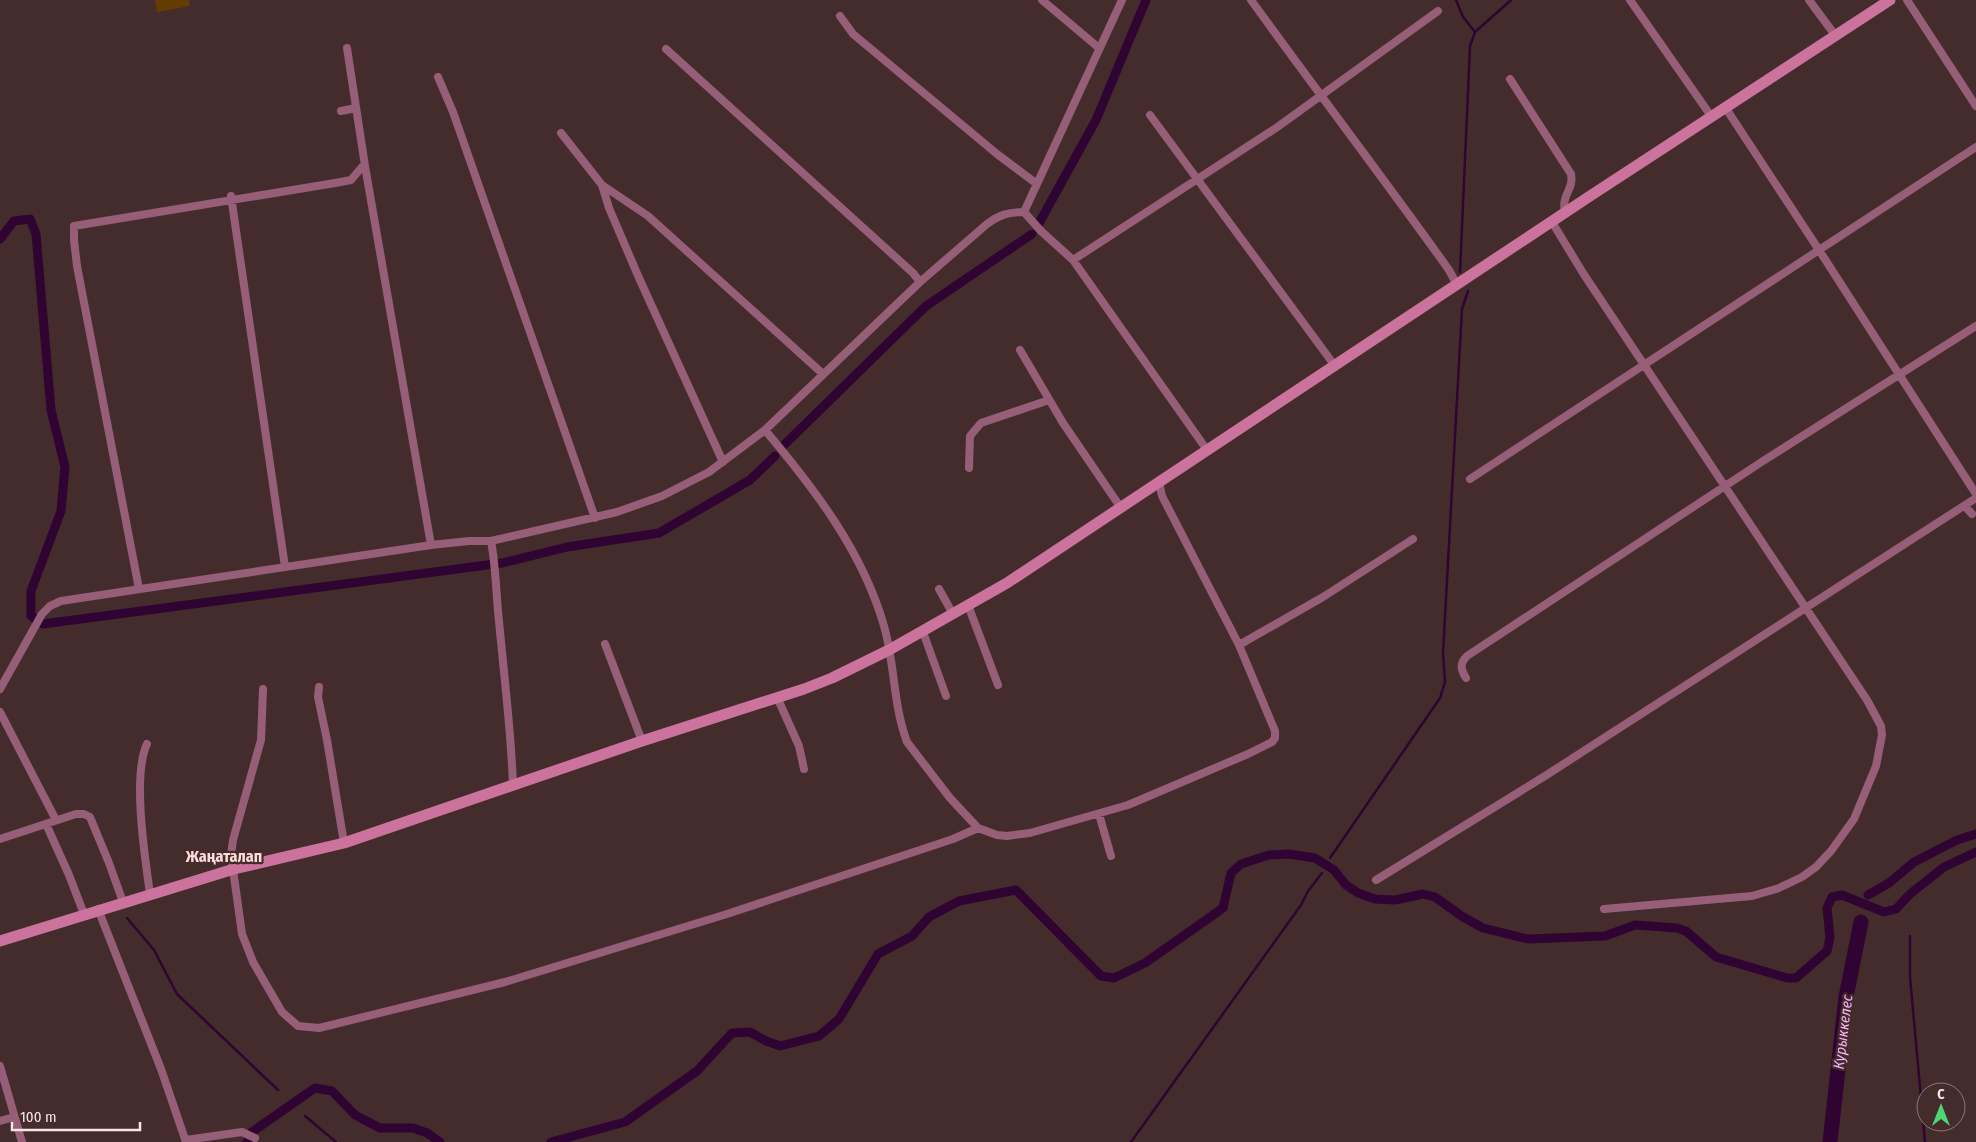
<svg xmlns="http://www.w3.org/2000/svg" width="1976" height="1142" font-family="'Fira Sans Condensed',sans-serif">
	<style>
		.green { fill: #623d02 }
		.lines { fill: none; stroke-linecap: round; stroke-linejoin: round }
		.stream { stroke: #2f0432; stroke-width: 2.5 }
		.canal { stroke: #2f0432; stroke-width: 9 }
		.river { stroke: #2f0432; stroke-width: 15 }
		.minor { stroke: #965e77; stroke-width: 8 }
		.secondary { stroke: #cc739d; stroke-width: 11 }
		.labels { text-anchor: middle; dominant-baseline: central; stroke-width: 4.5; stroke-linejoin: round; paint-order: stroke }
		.water-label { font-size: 15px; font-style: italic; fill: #f9b6fc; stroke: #452c2c }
		.quarter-label { font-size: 16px; font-weight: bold; fill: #fddbdb; stroke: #452c2c }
	</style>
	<rect width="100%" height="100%" fill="#452c2c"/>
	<path class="green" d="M155,0H189L190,6L157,12Z"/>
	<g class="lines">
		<path class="stream" d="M1456,0L1463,17L1475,32
			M1460,272L1470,46L1475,32L1511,0
			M1330,858L1440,698L1445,682L1443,653L1462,309L1468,291
			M127,918L154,950L177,994L278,1090
			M1910,936V977L1925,1142
			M305,1116L336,1142
			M1131,1142L1301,905L1308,891L1322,873"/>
		<path class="canal" d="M1038,225L1096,120L1146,0
			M0,239L14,221L30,219L36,234L51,410L65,467L61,511L31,591V616L43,624L502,563L567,547L659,533L750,480L775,456
			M783,446L926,306L1032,234
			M1868,895L1889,883L1914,862L1957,840L1976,834
			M247,1142L252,1132L315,1088L332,1091L355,1115L380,1128H413L427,1133L440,1142
			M551,1142L625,1122L697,1071L732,1033L750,1032L766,1041L780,1046L819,1036L839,1019L878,954L912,936L929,917L959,901L1016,890L1101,976L1114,978L1145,963L1223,908L1231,873L1241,864L1269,855L1289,854L1315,858L1334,870L1346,885L1358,893L1375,899L1395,900L1423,894L1435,897L1463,917L1483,928L1528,939L1605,936L1635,925L1677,928L1686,931L1716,957L1787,978H1796L1827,951L1830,938L1827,908L1832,897L1842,895L1884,912L1896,909L1910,894L1944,867L1976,852"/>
		<path class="river" d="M1830,1142L1846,997L1861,922"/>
		<path class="minor" d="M1042,0L1099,48
			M1251,0C1316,90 1384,179 1449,270L1457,285
			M1630,0L1711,116
			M1809,0L1835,35
			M1907,0L1976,106
			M840,16L853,34L997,154L1037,184
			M347,48L365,166L431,545
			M666,49L913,273L920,282
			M438,77L453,112L595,518
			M1510,79L1571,174C1574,191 1561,193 1565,213
			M1725,107L1819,250L1976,494
			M341,111L356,108
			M1150,115L1335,366
			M561,133L602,185L648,216L823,374
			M602,185L609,208L639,278L723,462
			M231,196L285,567
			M1024,212L1122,0
			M1552,222L1583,273L1867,700L1881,726L1882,735L1876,766L1854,819L1831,851L1816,867L1802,877L1779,888L1752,896L1604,909
			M1073,260L1276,128L1438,11
			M1020,350L1063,423L1121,508
			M765,430C814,488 863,552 884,626C895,664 893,705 907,742L950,798L978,828L997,835L1007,836L1030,833L1128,805L1248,754L1272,742L1275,738V731L1239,645L1162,496L1159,482
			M969,468L970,436L981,423L1049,400
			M1470,479L1976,147
			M1965,506L1972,514
			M491,541C496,567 496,594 499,621C504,676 511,729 513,785
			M139,589L77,266L74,240V226L335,183L351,180L362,167L365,166
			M939,589L953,614
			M968,605L998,685
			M923,632L946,696
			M605,644L642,741
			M1239,645L1323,597L1413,539
			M1466,678C1461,670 1459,664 1467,656L1763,461L1976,326
			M319,687L318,697L327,740L344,843
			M0,689L42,614L50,606L61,601L431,545L469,541H491L617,512L662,496L709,472L765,430L920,282L987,224C999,215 1008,212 1024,212L1041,231L1073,260L1207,450
			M263,689L261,740L233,840L231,855L242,934L246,944L253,962L282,1012L298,1026L319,1028L505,982L727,914L953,839L978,828
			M777,697L799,746L804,769
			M0,712L56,820
			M147,744C132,775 145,858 150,894
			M1099,814L1111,856
			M46,824L69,875L84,914
			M0,839L76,814H84L90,817L109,863L123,902
			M1376,880L1545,776L1976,498
			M98,909L161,1069L186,1142
			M0,1066L22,1142
			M0,1121L14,1117
			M186,1140L242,1132L255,1138"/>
		<path class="secondary" d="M0,941L234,869L344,843L642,741L804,689L832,678L889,650L1007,583L1587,198L1890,0"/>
	</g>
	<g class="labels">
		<g class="water-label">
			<text transform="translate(1843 1032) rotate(-83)">Курыккелес</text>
		</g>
		<g class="quarter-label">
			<text x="224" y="856">Жаңаталап</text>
		</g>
	</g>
	<g transform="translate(1941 1107)"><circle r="24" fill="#452c2c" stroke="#8c7676"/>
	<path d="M0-4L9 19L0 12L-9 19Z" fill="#4dd676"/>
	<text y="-8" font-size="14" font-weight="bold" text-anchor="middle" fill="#f7e6e6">С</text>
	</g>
	<path d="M12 1122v8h128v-8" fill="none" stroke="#f7e6e6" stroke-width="2.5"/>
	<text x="20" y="1122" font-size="15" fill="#f7e6e6" stroke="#452c2c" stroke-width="4" paint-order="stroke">100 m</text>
</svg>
